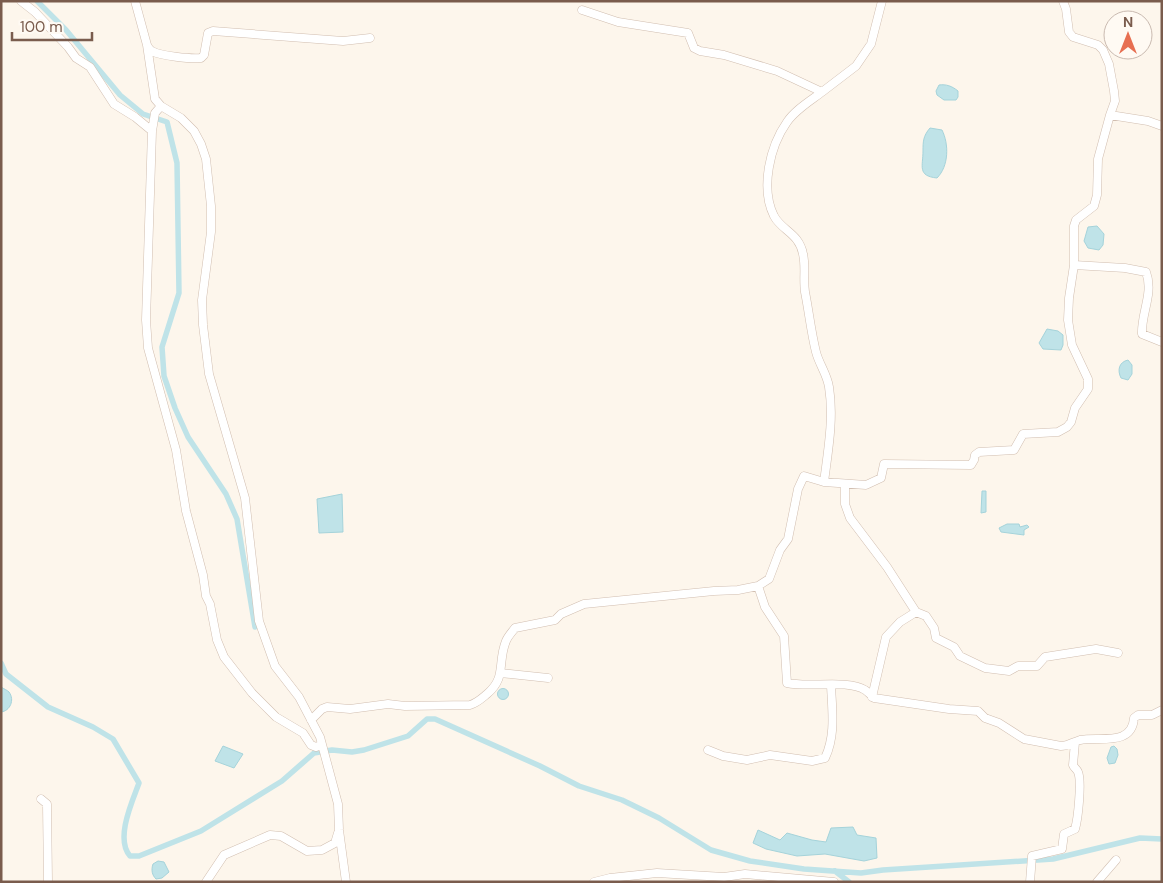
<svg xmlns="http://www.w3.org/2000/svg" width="1163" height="883" font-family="'DM Sans',sans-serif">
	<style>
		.water { fill: #bfe3e8; stroke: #a5d3da }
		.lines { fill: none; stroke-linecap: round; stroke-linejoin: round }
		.canal { stroke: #bfe3e8; stroke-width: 5.5 }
		.minor-casing { stroke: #d1beb0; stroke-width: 9 }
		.minor { stroke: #fff; stroke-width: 8 }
	</style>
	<rect width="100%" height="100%" fill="#fdf6ec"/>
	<path class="water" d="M1118,50H1140V54L1132,57L1121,56Z
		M939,85C946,84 952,86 958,91V97L956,100H944L937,95L936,91Z
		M930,128L942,130C949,144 949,166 937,178C917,176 923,166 923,151C923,142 923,136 930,128Z
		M1097,226L1104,234L1103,245L1099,250L1088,248L1084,241L1088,227Z
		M1047,329L1058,331L1063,335V345L1061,350L1043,349L1039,343Z
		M1128,360L1132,365V374L1128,380L1121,378C1117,370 1119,362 1128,360Z
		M982,491H986V512L981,513Z
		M342,494L343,532L319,533L317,499Z
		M1007,524H1019L1020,527L1027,525L1029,527L1024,530V535L1001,532L999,528Z
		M1,687C4,689 7,690 9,692C15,700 10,711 1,712Z
		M497.5 694a5.5 5.5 0 1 1 11 0a5.5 5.5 0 1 1-11 0Z
		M223,746L243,754L234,768L215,761Z
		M1114,746L1117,749L1118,755L1115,763L1109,764L1107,758L1111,747Z
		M853,827L857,835L876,838L877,858L864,861L825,854L797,856L766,849L753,843L758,830L780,840L787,833L812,840L826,842L831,828Z
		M158,861L164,862L169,872L162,878L156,879C152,875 151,870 153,864Z"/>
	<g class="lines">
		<path class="canal" d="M37,1L66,30L120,95L143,114L167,122L177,163L179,293L162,347L164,376L175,408L188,437L226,494L237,519L255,627
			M1,663L6,674L48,707L93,727L113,739L139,783C132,802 115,839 130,856H139L201,831L282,781L314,753L332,750L352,752L364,750L408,736L427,719H435L540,766L579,786L622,800L659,818L711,850L750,861L804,869L861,873L883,870L1053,859L1140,838L1162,839
			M835,871L849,882"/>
		<defs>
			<path id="minor" d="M21,1L35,12L68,47L76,58L90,67L114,104L135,117L152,131
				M135,1L147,45L155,99L161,106L181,118L194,131L201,144L206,159L211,206V232L202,300L203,325L209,374L245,498L259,621L275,666L299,697L320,737L338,804L339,830L346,882
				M582,10L618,22L688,33L694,48L700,51L724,55L777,71L822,92L856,66L871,44L882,1
				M147,45C148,47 150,50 152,51C160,56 191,59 201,58L204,55L208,33L213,31L343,41L370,38
				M822,92C810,101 795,110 787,122C770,146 760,188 774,216C782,231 799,233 803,254C806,267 803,279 805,292C809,312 811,332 816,352C819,364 827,374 829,387C834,418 828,451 824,482
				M161,106L155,113L152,131L146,320L148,348L176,450L186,511L203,575L206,596L210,604L217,640L224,657L252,693L276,717L303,733L311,745L316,747L321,745
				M1110,115L1148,121L1162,126
				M1074,265L1125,268L1146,272C1154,293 1141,313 1142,334L1162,342
				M845,484V504L850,518L887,567L916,612L926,616L934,628L936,638L954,647L960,656L985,668L1009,671L1018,666H1037L1045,657L1096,649L1118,653
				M758,586L769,579L780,550L788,539L798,489L804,476L824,482L866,485L881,478L884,464L971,465L974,460L975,455L979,452L1014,450L1023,434L1058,432L1067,427L1071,422L1075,408L1088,389V379L1072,345L1068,320L1069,298L1074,265V226L1076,220L1094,206L1097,195L1098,159L1110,115L1115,101L1114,91L1109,64L1103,50L1098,45L1073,37L1069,32L1066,9L1063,1
				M500,673L548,678
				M872,697L886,637L900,622L916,612
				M311,720L322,709L327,707L350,709L388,704L405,706L470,705C477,703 481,699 487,694C507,677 497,663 506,641C508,636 512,632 515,628L555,620L561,614L584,604L714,591L738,590L758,586L765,607L784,636L787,683C809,688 847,679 865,690C868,692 871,695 874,698L949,709L978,711L985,718L999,723L1024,739L1061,746C1068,746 1073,742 1080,740C1099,736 1132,747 1134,718L1138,715H1152L1162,710
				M708,750L723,756L747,760L770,755L812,761L825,758C836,735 832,710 831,685
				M41,799L47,804L48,882
				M206,882L224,855L270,835L281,836L307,851L322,850L335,843L338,833
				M594,882L610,878L657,873L724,877L745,874L834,882
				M1030,882L1032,856L1062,849L1064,834L1075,829C1078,819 1082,781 1078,772C1077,769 1074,768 1073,765L1075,742
				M1097,882L1116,860"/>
		</defs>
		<use href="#minor" class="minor-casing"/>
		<use href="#minor" class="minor"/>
	</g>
	<rect width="1163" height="883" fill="none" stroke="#7a5c4d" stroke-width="5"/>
	<g transform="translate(1128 35)"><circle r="24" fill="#fffaf3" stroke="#cabbb1"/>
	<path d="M0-4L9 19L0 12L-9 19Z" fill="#e76f51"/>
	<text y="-8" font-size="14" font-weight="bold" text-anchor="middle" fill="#7a5c4d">N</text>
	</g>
	<path d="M12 32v8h80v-8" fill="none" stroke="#7a5c4d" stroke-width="2.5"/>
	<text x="20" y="32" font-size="15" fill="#7a5c4d" stroke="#fffaf3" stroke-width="4" paint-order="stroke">100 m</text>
</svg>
